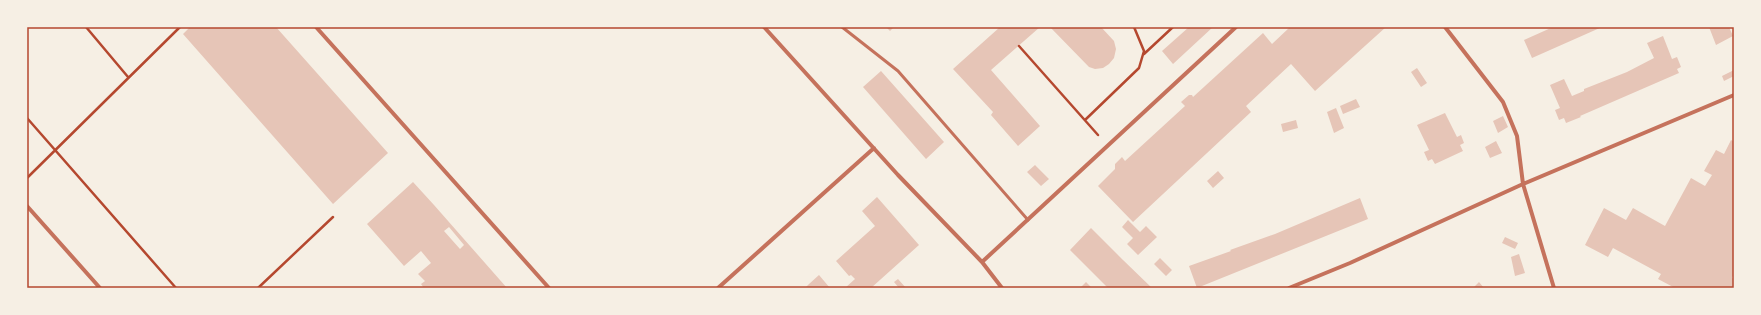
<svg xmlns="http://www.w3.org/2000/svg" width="1761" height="315" font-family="Cabin,sans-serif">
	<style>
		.building { fill: #e6c5b7; fill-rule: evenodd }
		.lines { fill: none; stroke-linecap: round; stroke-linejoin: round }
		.path { stroke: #b5482f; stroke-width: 2.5 }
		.service { stroke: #c5725c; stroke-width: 3 }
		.minor { stroke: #c5725c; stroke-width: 4 }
		.neatline { fill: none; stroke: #b5482f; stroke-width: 1.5 }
	</style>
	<rect width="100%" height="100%" fill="#f6efe4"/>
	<path class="building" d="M190,27H276L388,153L333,204L183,34Z
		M886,27H894L890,31Z
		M1000,27H1040L991,70L1040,126L1018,146L991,115L993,112L953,69Z
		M1050,27H1101L1114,41L1116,49L1114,58L1109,64L1103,68L1095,69L1089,67Z
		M1189,27H1213L1173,64L1162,51Z
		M1290,27H1386L1315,91L1291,64L1246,106L1251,112L1133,222L1098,186L1115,169V164L1122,157L1125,161L1185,106L1181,102L1189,95H1192L1193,97L1263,33L1272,44Z
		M1553,27H1602L1532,58L1524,40Z
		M1709,27H1729L1733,36L1716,45Z
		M1663,36L1672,59L1677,57L1681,67L1677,69L1679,73L1580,116L1581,117L1566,123L1564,118L1559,120L1555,110L1560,108L1550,85L1564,79L1572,96L1584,91V89L1627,72L1654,58L1647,43Z
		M1417,68L1427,83L1421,87L1411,72Z
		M1734,70V76L1724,81L1722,76Z
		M881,71L944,142L926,159L863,87Z
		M1356,99L1360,107L1343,114L1340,106Z
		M1336,108L1344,128L1334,133L1327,112Z
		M1445,113L1457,137L1461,135L1464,143L1460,145L1463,151L1435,164L1432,159L1428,161L1424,152L1429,150L1417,125Z
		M1503,116L1508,127L1498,133L1493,121Z
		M1296,120L1298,128L1283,132L1281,124Z
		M1731,140L1734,142V273L1732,278L1734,279V288H1675L1658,279L1661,274L1613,248L1608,257L1585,245L1604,208L1626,220L1633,208L1665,226L1691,178L1705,186L1712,175L1704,171L1716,150L1724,154Z
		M1496,141L1502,153L1490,158L1485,147Z
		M1035,165L1049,179L1041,186L1027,172Z
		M1218,171L1224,178L1213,188L1207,181Z
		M413,182L434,205L507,288H424L421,284L425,281L418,274L431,263L421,251L404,266L367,224ZM449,227L464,245L460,249L444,231Z
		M877,197L919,245L871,288H845L855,279L851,275L849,276L836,261L875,226L862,211Z
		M1360,198L1368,219L1197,288L1189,266L1231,251L1230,250L1275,234Z
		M1128,220L1140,232L1146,226L1157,237L1138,255L1127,244L1133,238L1122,227Z
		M1091,228L1123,260L1152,288H1108L1070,250Z
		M1505,237L1518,243L1515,249L1502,243Z
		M1519,254L1525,273L1515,276L1511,257Z
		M1160,258L1172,270L1166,276L1154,264Z
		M819,275L830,288H805L809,284Z
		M898,279L906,288H899L894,282Z
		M1086,282L1092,288H1080Z
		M1479,282L1484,288H1473Z"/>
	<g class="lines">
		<path class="path" d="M86,27L128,77
			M1019,46L1098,135
			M1144,54L1173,27
			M27,118L176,288
			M1085,120L1139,68L1144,51L1134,27
			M27,178L180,27
			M258,288L333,217"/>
		<path class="service" d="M842,27L898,71L1028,220"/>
		<path class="minor" d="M316,27L549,288
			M764,27L898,175L982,262L1002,288
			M1445,27L1503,102L1517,136L1523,184L1554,288
			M27,206L100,288
			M982,262L1236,27
			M718,288L874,148
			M1289,288L1350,263L1523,184L1734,95"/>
	</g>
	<rect width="1761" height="315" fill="none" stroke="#f6efe4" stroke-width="56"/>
	<rect x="28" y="28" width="1705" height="259" class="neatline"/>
</svg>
